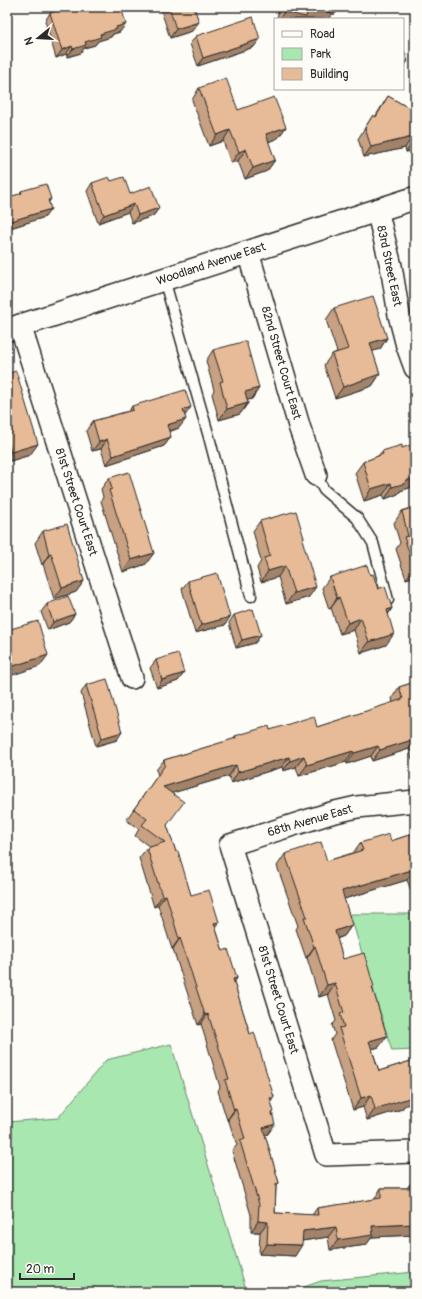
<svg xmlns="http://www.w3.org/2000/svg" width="422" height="1299" font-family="Pangolin,sans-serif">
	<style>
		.green { fill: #a8e7b0; stroke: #6a896e }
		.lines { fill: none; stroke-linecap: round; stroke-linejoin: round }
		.service-casing { stroke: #2b2b2b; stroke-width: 13 }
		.minor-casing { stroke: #2b2b2b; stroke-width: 24 }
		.tertiary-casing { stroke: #2b2b2b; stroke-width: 25 }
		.service { stroke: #fdfcf7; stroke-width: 10 }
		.minor { stroke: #fdfcf7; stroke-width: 21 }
		.tertiary { stroke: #fdfcf7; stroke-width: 22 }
		.wall { fill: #c7a182; stroke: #2b2b2b }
		.shaded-wall { fill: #a2836a; stroke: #2b2b2b }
		.building { fill: #e7bb97; stroke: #2b2b2b }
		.labels { text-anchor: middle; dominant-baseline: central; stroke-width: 3.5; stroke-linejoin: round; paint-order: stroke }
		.street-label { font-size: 12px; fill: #2b2b2b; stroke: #fdfcf7 }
	</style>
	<rect width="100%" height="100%" fill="#fdfcf7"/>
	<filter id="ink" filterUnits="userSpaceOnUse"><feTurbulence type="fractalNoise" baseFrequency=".025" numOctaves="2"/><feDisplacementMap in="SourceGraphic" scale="8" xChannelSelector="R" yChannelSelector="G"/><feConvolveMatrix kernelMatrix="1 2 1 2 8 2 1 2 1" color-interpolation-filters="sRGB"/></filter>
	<g filter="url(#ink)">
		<path class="green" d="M350,914H415V1050L392,1051Z
			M171,1044L247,1292H7V1122L58,1118L106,1060Z
			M415,1272V1292H290L321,1281Z"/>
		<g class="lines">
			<defs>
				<path id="service" d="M164,279L209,437L251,596
					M316,475L324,490L357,518L373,543L388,600"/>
				<path id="minor" d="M377,210L391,266L399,315L407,346L415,368
					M248,252L300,429L316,475
					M20,325L132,678
					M415,801L357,807L331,813L230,845L326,1155L415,1152"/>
				<path id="tertiary" d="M7,330L415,198"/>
			</defs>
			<use href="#service" class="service-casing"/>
			<use href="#minor" class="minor-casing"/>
			<use href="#tertiary" class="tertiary-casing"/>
			<use href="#service" class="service"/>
			<use href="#minor" class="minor"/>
			<use href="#tertiary" class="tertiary"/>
		</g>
		<path class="wall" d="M53,7H121L120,32L113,34L111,37L98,41L95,45L84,48L81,53L67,57L66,54L56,58L45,21L50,13L54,11Z
			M160,7H194L192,31L170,38Z
			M279,7H340L335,14H332L328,19H277Z
			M196,36L254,47L198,66L190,44Z
			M199,88L238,110L286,127L278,138L268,142L275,160L267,171L245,179L238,161L231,163L223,141L209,146L192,100Z
			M388,96L409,108L415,150L406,152L405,148L364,157L358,139L366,126L373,115L375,117Z
			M111,181L130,194L159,208L153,216L132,223L128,212L98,223L87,191L92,183Z
			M21,191L51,199L49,202L45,217L7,229V198L20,194Z
			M334,308L387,338L380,349L372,351L380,374L372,386L335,398L324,365L332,354L337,352L326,320Z
			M213,350L259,388L252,399L247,400L248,403L240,414L219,420L212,394L214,390L206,361Z
			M7,374L30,455L7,462Z
			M132,406L185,415L179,428L169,432L171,437L164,446L106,465L101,449L92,451L86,431L93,421L129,411Z
			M402,448L415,459V484L412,487L400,491L398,494L385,499L383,495L364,501L355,473L363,462L378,456L382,451Z
			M109,478L146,564L123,572L101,501L103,497L101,489Z
			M415,507V576L406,579L396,549L400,543L394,523L402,511Z
			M260,521L302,541L309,597L286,604L278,577L261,582L257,568L261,561L253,531Z
			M43,531L84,581L76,592L54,599L43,564L42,565L35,543Z
			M370,575L378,589L392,608L388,615L386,645L361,653L354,630L340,634L331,608L329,609L322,588L330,577Z
			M188,581L225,625L195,633L182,589Z
			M47,604L75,614L69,622L48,630L41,612Z
			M234,615L261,635L255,643L236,648L229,623Z
			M156,660L184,673L178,681L157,688L150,668Z
			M415,682V758L412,759L409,749L372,761L371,756L347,764L346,762L299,776L296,767L283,771L282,767L231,783L229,776L172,793L167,826L176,852L191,895L219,922L215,926L223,951L237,978L234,983L250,1034L274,1097L271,1102L273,1115L268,1134L265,1135L279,1183L276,1187L275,1213L312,1215L317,1208L374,1200L381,1188H407L410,1184H415V1235L372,1237L366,1245L330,1250L328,1237L302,1241L295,1256L259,1254L260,1232H251V1215L232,1151L237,1145L228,1119L227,1120L218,1091L220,1087L201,1024L198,1025L173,949H172L158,905L154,907L139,858L147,848L150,847L135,836L139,829L126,820L158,775L156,770L164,760L234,739L235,736L270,730L317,727L393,703L392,698L399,687Z
			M86,685L117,740L96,746L81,693Z
			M415,833V895L413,896L407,880L344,899L352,925L344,936L337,939L343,959L373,989L379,1047L372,1049L379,1071L411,1061L413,1057H415L404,1106L402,1109L367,1120L363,1107L353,1110L331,1040L335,1034L332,1025L336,1021L328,994L319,997L307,958H306L296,929L298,926L277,866L285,854L327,861L353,853L360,843L391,841Z"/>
		<path class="shaded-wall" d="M330,7H340L335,14H332L328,19H279L284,12L308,9Z
			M199,22L192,31L170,38L176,29Z
			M126,24L120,32L113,34L111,37L98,41L95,45L84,48L81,53L67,57L73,49L85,42L116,27Z
			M260,39L254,47L198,66L203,58Z
			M72,46L66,54L56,58L62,50Z
			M408,61L403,68V63Z
			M286,127L278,138L258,146L266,134Z
			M230,130L223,141L209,146L217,135Z
			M412,137L405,148L364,157L371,147Z
			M413,142H415V150L406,152Z
			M246,149L238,161L231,163L239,152Z
			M275,160L267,171L245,179L253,168Z
			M134,204L128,212L98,223L104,215Z
			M159,208L153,216L132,223L138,215Z
			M51,209L45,217L7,229V227L11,221Z
			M387,338L380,349L362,355L370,343Z
			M380,374L372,386L335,398L343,387Z
			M259,388L252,399L237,403L245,392Z
			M248,403L240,414L219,420L227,409Z
			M191,407L184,417L183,410Z
			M186,419L179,428L160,434L167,425Z
			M171,437L164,446L106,465L113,456Z
			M107,439L101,449L92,451L99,442Z
			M38,444L30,455L7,462V458L11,452Z
			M415,478V484L412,487L400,491L398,494L385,499L392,487L405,481Z
			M391,483L383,495L364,501L371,489Z
			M51,553L43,564L42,565L49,554Z
			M154,553L146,564L123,572L131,560Z
			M285,566L278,577L261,582L268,571Z
			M415,567V576L406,579L414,568Z
			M84,581L76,592L54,599L62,588Z
			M316,587L309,597L286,604L294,593Z
			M339,597L331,608L329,609L337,598Z
			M392,608L384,620L387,610Z
			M75,614L69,622L48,630L53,622Z
			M230,617L225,625L195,633L201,625Z
			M361,618L354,630L340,634L348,623Z
			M394,634L386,645L361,653L369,642Z
			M261,635L255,643L236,648L242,640Z
			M48,655L40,666L7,677V668Z
			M184,673L178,681L157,688L162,680Z
			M122,732L117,740L96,746L102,738Z
			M415,739V740L409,749L372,761L380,750Z
			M378,746L371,756L347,764L354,753Z
			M353,751L346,762L299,776L307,765Z
			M415,755V758L412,759Z
			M304,756L296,767L283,771L290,761Z
			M289,757L282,767L231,783L238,772Z
			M236,765L229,776L156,798L163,787Z
			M415,869L407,880L334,902L342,891Z
			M166,895L158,905L154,907L162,896Z
			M219,922L211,932L214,923Z
			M352,925L344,936L327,942L335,931Z
			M180,938L173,949H172L179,939Z
			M315,946L307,958H306L314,947Z
			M237,978L230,988L233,979Z
			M335,983L328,994L319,997L327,985Z
			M208,1014L201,1024L198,1025L205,1015Z
			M387,1036L379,1047L361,1052L369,1041Z
			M415,1093V1102L404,1106L402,1109L367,1120L375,1109Z
			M371,1095L363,1107L353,1110L361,1098Z
			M236,1109L228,1119L227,1120L234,1110Z
			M275,1124L268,1134L255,1138L263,1128Z
			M258,1221L268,1222L260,1232H251Z
			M415,1224V1235L372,1237L366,1245L330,1250L338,1240L372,1226Z
			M336,1227L328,1237L295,1242L303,1231Z
			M267,1244L302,1245L295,1256L259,1254Z"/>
		<path class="building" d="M61,7H121L126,24L116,27L117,29L100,34L101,37L85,42L86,45L73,49L72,46L62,50L50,13L62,9Z
			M169,7H194L199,22L176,29Z
			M285,7H333L332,13L308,9L306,17L284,12Z
			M253,17L260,39L203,58L196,36Z
			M403,48L408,61L403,63Z
			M226,78L238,110L274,97L286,127L266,134L275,160L253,168L246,149L239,152L230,130L217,135L199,88Z
			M388,96L409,108L415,107V142H413L412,137L371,147L365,128L373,115L376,117Z
			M109,177L111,181L124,177L130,194L151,186L159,208L138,215L134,204L104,215L92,183Z
			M46,184L51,199L48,200L51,209L11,221L7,209V198L22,193L21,191Z
			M373,296L387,338L370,343L380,374L343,387L332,354L348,349L334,308Z
			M246,341L259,388L245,392L248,403L227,409L220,382L223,381L213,350Z
			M16,371L38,444L11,452L7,437V374Z
			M185,390L191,407L183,410L186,419L167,425L171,437L113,456L107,439L99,442L93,421L133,410L132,406Z
			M402,445V448L411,445L415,459V478L405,481L406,483L392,487L391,483L371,489L363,462L383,454L382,451Z
			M129,472L154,553L131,560L109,490L112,489L109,478Z
			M415,507V567L414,568L404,537L408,536L402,511Z
			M296,511L304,538L302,539L316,587L294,593L285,566L268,571L264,558L270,556L260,521Z
			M67,524L84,581L62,588L51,553L49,554L43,531Z
			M367,565L370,575L373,574L378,589L385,586L392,608L387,610L394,634L369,642L361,618L348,623L339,597L337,598L330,577Z
			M217,573L230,617L201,625L188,581Z
			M68,596L75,614L53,622L47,604Z
			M253,609L261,635L242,640L234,615Z
			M38,621L48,655L7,668V630Z
			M178,653L184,673L162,680L156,660Z
			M107,679L122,732L102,738L86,685Z
			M415,682V739L380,750L378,746L354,753L353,751L307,765L304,756L290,761L289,757L238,772L236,765L163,787L184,802L167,825L176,852L178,851L191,895L209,890L219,922L214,923L223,951L228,949L237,978L233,979L250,1034L254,1032L274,1097L270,1098L274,1112L272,1113L275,1124L263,1128L279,1183L276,1184L275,1213L318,1215L317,1208L381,1198V1188H410V1184H415V1224L372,1226L373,1235L338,1240L336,1227L303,1231L302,1245L267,1244L268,1222L258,1221L259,1204L240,1141L245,1139L236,1109L234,1110L225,1080L229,1079L208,1014L205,1015L180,938L179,939L166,895L162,896L147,848L165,842L142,825L147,819L134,809L165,765L164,760L236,738L235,736L269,726L270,730L314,716L317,727L403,699L399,687Z
			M415,833V869L342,891L352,925L335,931L343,959L364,953L374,987H372L387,1036L369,1041L379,1071L414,1060L413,1057H415V1093L409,1095V1098L375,1109L371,1095L361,1098L339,1028L344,1027L340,1014L344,1013L335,983L327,985L315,946L314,947L304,917H307L285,854L321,842L327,861L363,850L360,843L389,834L391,841Z"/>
	</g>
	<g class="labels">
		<g class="street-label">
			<text transform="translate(211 264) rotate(-18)">Woodland Avenue East</text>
			<text transform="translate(389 266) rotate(78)">83rd Street East</text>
			<text transform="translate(281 363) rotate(74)">82nd Street Court East</text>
			<text transform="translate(76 502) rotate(72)">81st Street Court East</text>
			<text transform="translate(310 821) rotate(-16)">68th Avenue East</text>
			<text transform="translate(278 1000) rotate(73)">81st Street Court East</text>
		</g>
	</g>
	<rect width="422" height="1299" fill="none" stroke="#fdfcf7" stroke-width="24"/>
	<rect x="12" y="12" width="398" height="1275" fill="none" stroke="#2b2b2b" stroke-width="1.5" filter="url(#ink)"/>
	<rect x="274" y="18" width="130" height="72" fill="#fdfcf7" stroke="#a9a8a5"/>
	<rect x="282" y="31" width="20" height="6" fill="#fdfcf7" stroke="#a9a8a5"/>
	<text x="310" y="38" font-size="12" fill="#2b2b2b">Road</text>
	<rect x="282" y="48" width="20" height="12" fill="#a8e7b0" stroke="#a9a8a5"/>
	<text x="310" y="58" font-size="12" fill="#2b2b2b">Park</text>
	<rect x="282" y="68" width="20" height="12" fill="#e7bb97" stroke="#a9a8a5"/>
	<text x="310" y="78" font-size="12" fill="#2b2b2b">Building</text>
	<g transform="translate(38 38) rotate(252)" stroke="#fdfcf7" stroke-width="3" paint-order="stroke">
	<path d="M0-3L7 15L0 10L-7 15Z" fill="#2b2b2b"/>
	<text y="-6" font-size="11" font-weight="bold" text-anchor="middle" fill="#2b2b2b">N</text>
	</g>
	<path d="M20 1273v6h54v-6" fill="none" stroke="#2b2b2b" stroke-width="2"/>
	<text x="26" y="1273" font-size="12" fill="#2b2b2b" stroke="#fdfcf7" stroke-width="3" paint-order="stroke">20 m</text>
</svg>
